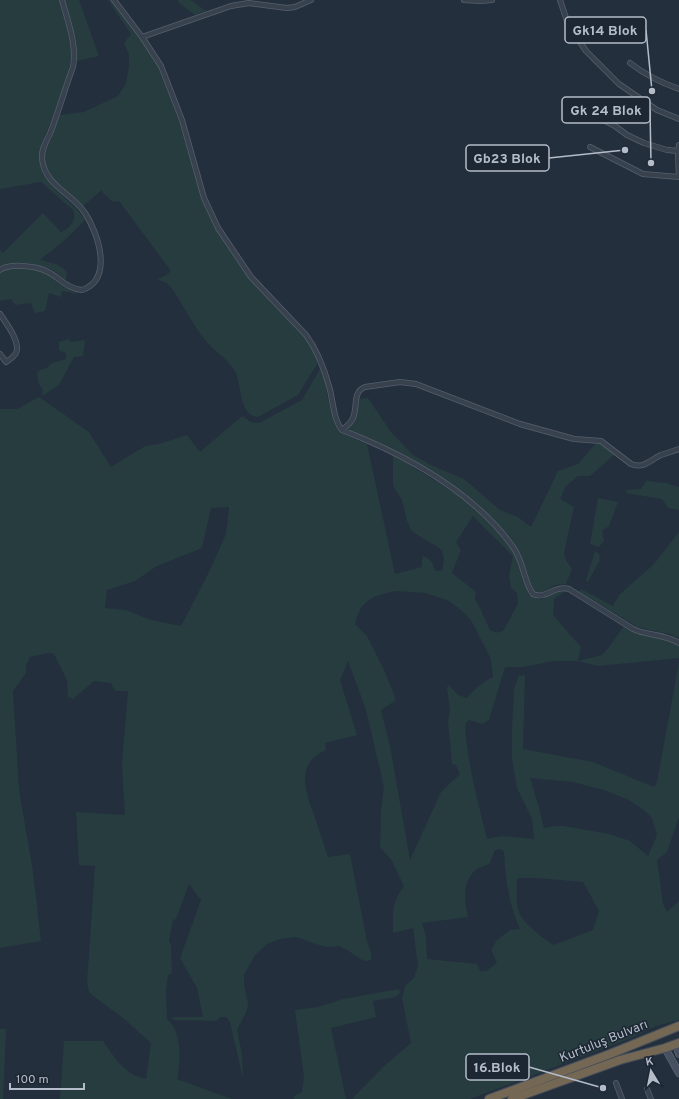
<svg xmlns="http://www.w3.org/2000/svg" width="679" height="1099" font-family="Overpass,sans-serif">
	<style>
		.green { fill: #263c3f; fill-rule: evenodd }
		.lines { fill: none; stroke-linecap: round; stroke-linejoin: round }
		.street-casing { stroke: #565f6c; stroke-width: 6 }
		.secondary-casing { stroke: #565f6c; stroke-width: 8 }
		.highway-casing { stroke: #434c59; stroke-width: 10 }
		.street { stroke: #38414e; stroke-width: 4.5 }
		.secondary { stroke: #465061; stroke-width: 6 }
		.highway { stroke: #746855; stroke-width: 8 }
		.labels { text-anchor: middle; dominant-baseline: central; stroke-width: 3; stroke-linejoin: round; paint-order: stroke }
		.street-label { font-size: 13px; fill: #b4bcc9; stroke: #1d2633 }
		.leader { fill: none; stroke: #b4bcc9; stroke-width: 1.5 }
		.callout-dot { fill: #b4bcc9; stroke: #1d2633; stroke-width: 1.5 }
		.callout { fill: #1d2633; stroke: #b4bcc9; stroke-width: 1.5 }
		.callout-label { font-size: 14px; text-anchor: middle; font-weight: bold; fill: #b4bcc9 }
	</style>
	<rect width="100%" height="100%" fill="#242f3e"/>
	<path class="green" d="M0,0H59C63,18 72,38 71,57C69,75 58,104 51,121C44,139 35,150 42,170C49,191 74,201 85,220L67,238L40,260C51,263 59,263 67,272L66,280C61,277 56,272 50,269C37,263 13,260 0,266V250L3,253L43,213L61,232C70,228 77,220 73,210L41,182L0,189Z
		M64,0H79L99,56L77,61L75,38Z
		M108,0H112L134,30L158,66L180,124L197,184L204,204L216,229L237,262L257,287L306,339L317,360V364L298,395L258,417C238,415 242,384 235,371C227,358 214,351 205,340C193,325 184,307 173,290L168,284L157,279L165,276L171,271L119,201L113,202L103,193L102,190L83,206C70,192 40,176 45,153L60,115L84,112L118,96L126,83L129,67V55L124,43L131,34Z
		M178,0H191L206,11L195,15L178,2Z
		M12,268L39,270L45,273L64,287L78,294L62,291L61,297L49,293L45,311L35,313L31,303L15,305L11,299L0,301V273L2,271Z
		M69,339L70,342L85,340L83,356L74,357L59,385L42,396L43,390L39,384L37,373L40,370L47,368L52,363L66,359V353L59,350V342Z
		M320,369H322L324,376C326,387 332,426 341,432C348,437 359,440 367,444L395,574L422,567V560L423,556C431,559 433,563 435,571H442L444,559L442,551L438,547L419,536L411,530L407,521L402,500L393,486V455L457,494L471,505L491,524L515,554L520,563L529,595C532,596 536,599 538,599C548,601 555,587 566,591L554,599L553,615L581,647L578,661L602,655L609,647L624,626C628,629 633,632 638,634C652,638 666,637 679,646V658L598,666L578,661H554L523,667H505L489,720L482,724L469,720L465,724C467,763 478,801 487,839L502,836L534,839L532,819L517,788L512,758V733L514,688L519,676L525,675L523,749L593,762L654,787L657,782L679,662V817L667,852L657,860L663,904L667,912L679,901V1020L656,1026L629,1039L470,1099H352L383,1067L411,1043L402,998L405,986L414,978L418,966L413,928L393,933C393,912 391,904 404,886L392,861L380,847L381,810L384,787L366,710L348,661L340,680L357,735L325,743L326,750C295,764 305,790 314,815C319,829 323,843 328,857L350,854L367,941L371,953V960L366,961L360,959L347,950L339,946L327,947L316,944L296,937L280,939L267,944L255,955L244,975V984L248,1003L247,1010L237,1030L242,1054L243,1079L230,1022L226,1017H220L216,1021L174,1020L172,1017H203L197,988L180,958L201,900L189,884L176,919L173,920L169,940L171,946L172,973L168,975L166,990L167,1019C182,1031 181,1062 177,1079L232,1099H60L64,1041H103C114,1057 125,1075 146,1079L151,1043L123,1018L92,995L89,992L87,983L95,866L79,865L76,812L125,815L122,765L128,691H115L111,683L94,681L73,699L68,697L67,680L54,654L48,653L30,657L26,665V673L13,691L19,789L33,872L41,941L0,948V409H17L39,397L89,432L111,467L145,446L159,444L187,435L200,452L242,416L251,422L259,423L302,400ZM229,507L226,534L209,572L181,626L151,620L126,610L105,608L107,590L135,581L157,566L202,548L211,508ZM473,516L513,556L509,576L511,588L517,593L518,604L503,631C498,633 495,633 490,630L479,606L475,599L476,592L452,573L461,550L456,542ZM396,591L425,593L447,600L460,609L471,620L491,659L493,677C482,682 475,689 467,698L458,695L449,685L447,687L450,711L448,721L452,764L456,765L460,774L441,792L410,860L390,746L381,710L396,700L385,672L367,636L355,624C361,599 373,596 396,591ZM530,778L573,782L604,790L629,800L644,810L652,818L657,835L648,856L630,841L609,834L564,826H555L544,828L538,804ZM501,849L504,852C505,878 509,905 520,929L510,930L497,940L491,950L497,963L486,971H480L477,964L427,959L426,937L422,923L468,917C465,901 461,882 476,870C479,867 485,866 490,863L495,850ZM517,878H538L583,882L599,911L593,930L554,945C544,939 527,926 521,916C515,906 517,890 517,878Z
		M368,398L391,432L413,455L433,466L464,479L500,510L518,517L531,527L558,471L578,464L597,442L602,444L615,454L590,476H578L566,486L560,499L574,507L564,553L566,560L572,569L566,584L555,585L541,593L534,591C527,578 525,562 517,548C513,541 506,534 500,527C461,483 400,450 346,429L348,427L358,399Z
		M646,481L666,483L679,487V510L668,508L662,499L626,493V490L641,489Z
		M598,498L618,502L609,526L602,531L604,541L599,547L590,544Z
		M679,532V638L670,634L649,630L636,626L579,592L581,589L613,606L619,595L654,564Z
		M595,551L599,554L600,560L588,582L586,580Z
		M399,989L400,993L395,997L373,1001L376,1017L331,1028L346,1099H294V1096L302,1092L304,1077L295,1010L318,1007L343,999Z
		M0,1029H6L3,1099H0Z"/>
	<g class="lines">
		<defs>
			<path id="street" d="M114,0L142,37L161,66L182,120L204,198L218,228L251,277L306,335C317,350 324,368 329,386C333,399 333,419 342,430C406,455 473,491 513,547C524,562 524,583 533,594C545,600 554,585 569,589L633,629C648,636 665,634 679,643
				M464,0L480,1L492,0
				M560,0L568,24L586,51L619,84L657,110L679,119
				M142,37L231,6L249,3L287,8L295,7L311,0
				M630,63C644,74 662,83 679,89
				M592,114L615,126L627,135L644,143L667,150L679,151
				M590,147L643,174L679,177
				M679,177L678,154L679,145
				M0,270C9,263 36,266 46,271C59,277 67,289 82,290C114,279 98,233 85,213C72,193 45,186 42,159C41,149 47,140 51,131C59,110 65,88 73,67C77,45 68,22 62,0
				M0,314C6,323 21,342 16,353C14,357 9,360 6,362L0,354
				M342,430C347,426 351,423 353,418C358,407 352,392 365,387L400,382L416,384L520,424L574,439L601,441L631,464C644,469 650,460 661,455C667,453 673,451 679,449
				M616,1083L622,1099
				M647,1089L651,1099"/>
			<path id="secondary" d="M676,1044L679,1054
				M665,1048L679,1073"/>
			<path id="highway" d="M489,1099L610,1054L679,1026
				M512,1099L620,1060L665,1048L679,1043"/>
		</defs>
		<use href="#street" class="street-casing"/>
		<use href="#secondary" class="secondary-casing"/>
		<use href="#highway" class="highway-casing"/>
		<use href="#street" class="street"/>
		<use href="#secondary" class="secondary"/>
		<use href="#highway" class="highway"/>
	</g>
	<g class="labels">
		<g class="street-label">
			<text transform="translate(604 1042) rotate(-22)">Kurtuluş Bulvarı</text>
		</g>
	</g>
	<path class="leader" d="M652 91L646 30M651 163L650 110M625 150L549 158M603 1088L529 1067"/>
	<g class="callout-dot">
		<circle cx="652" cy="91" r="4"/>
		<circle cx="651" cy="163" r="4"/>
		<circle cx="625" cy="150" r="4"/>
		<circle cx="603" cy="1088" r="4"/>
	</g>
	<g class="callout">
		<rect x="565" y="17" width="81" height="26" rx="4"/>
		<rect x="562" y="97" width="88" height="26" rx="4"/>
		<rect x="466" y="145" width="83" height="26" rx="4"/>
		<rect x="466" y="1054" width="63" height="26" rx="4"/>
	</g>
	<g class="callout-label">
		<text x="605" y="35">Gk14 Blok</text>
		<text x="606" y="115">Gk 24 Blok</text>
		<text x="507" y="163">Gb23 Blok</text>
		<text x="497" y="1072">16.Blok</text>
	</g>
	<g transform="translate(651 1071) rotate(350)" stroke="#1d2633" stroke-width="3" paint-order="stroke">
	<path d="M0-3L7 15L0 10L-7 15Z" fill="#b4bcc9"/>
	<text y="-6" font-size="11" font-weight="bold" text-anchor="middle" fill="#b4bcc9">K</text>
	</g>
	<path d="M10 1083v6h74v-6" fill="none" stroke="#b4bcc9" stroke-width="2"/>
	<text x="16" y="1083" font-size="12" fill="#b4bcc9" stroke="#1d2633" stroke-width="3" paint-order="stroke">100 m</text>
</svg>
